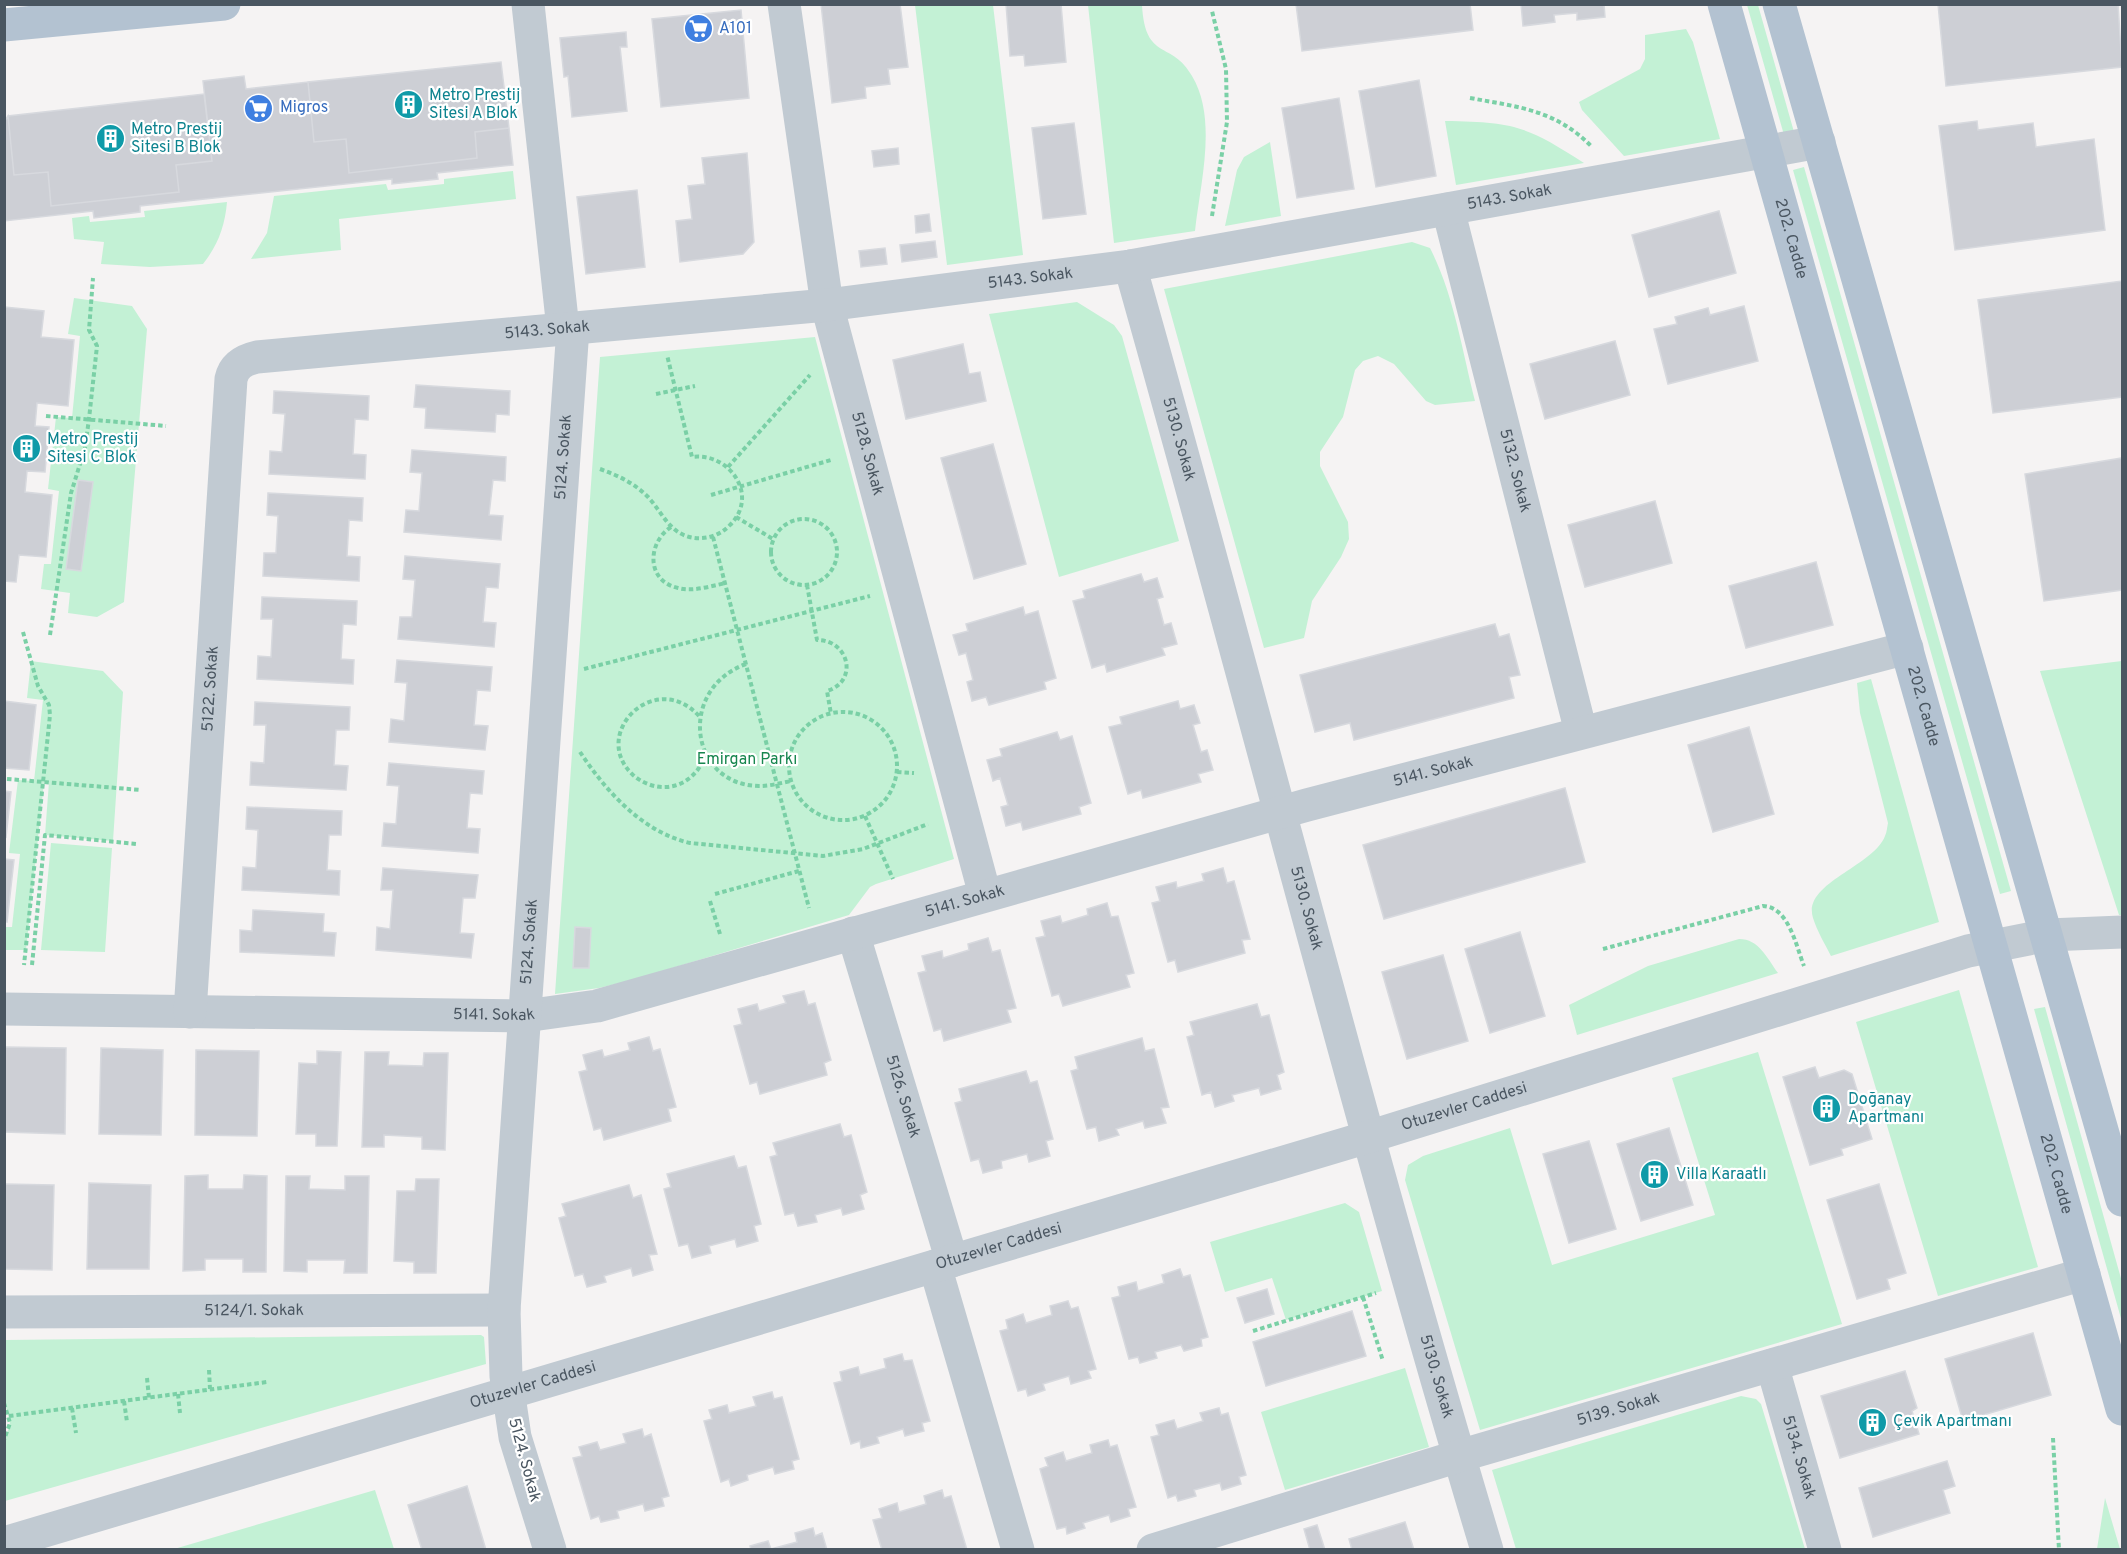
<svg xmlns="http://www.w3.org/2000/svg" width="2127" height="1554" font-family="Overpass,sans-serif">
	<style>
		.green { fill: #c3f1d5 }
		.building { fill: #cdcfd5; stroke: #d7d9de; stroke-width: 1.5 }
		.lines { fill: none; stroke-linecap: round; stroke-linejoin: round }
		.path { stroke: #7ad0a6; stroke-width: 4; stroke-dasharray: 4.5 3; stroke-linecap: butt }
		.minor { stroke: #c1cad2; stroke-width: 33 }
		.major { stroke: #b3c2d1; stroke-width: 33 }
		.labels { text-anchor: middle; dominant-baseline: central; stroke-width: 4.5; stroke-linejoin: round; paint-order: stroke }
		.shop-label { font-size: 16px; fill: #366cbe; stroke: #fff; text-anchor: start }
		.culture-label { font-size: 16px; fill: #0d838f; stroke: #fff; text-anchor: start }
		.street-label { font-size: 16px; fill: #4a5661; stroke: #fff }
		.park-label { font-size: 16px; fill: #17864f; stroke: #fff }
	</style>
	<rect width="100%" height="100%" fill="#f5f3f3"/>
	<path class="green" d="M915,5H993L1023,255L947,265Z
		M1088,5H1142C1145,62 1172,40 1192,76C1218,119 1200,184 1195,231L1114,243Z
		M1747,5H1758L1794,132L1784,135Z
		M1686,29L1693,42L1720,139L1624,156L1582,110L1579,102L1640,69L1645,59V35Z
		M1445,121C1514,122 1527,126 1584,163L1456,185Z
		M1270,142L1281,216L1225,226L1237,170L1244,157Z
		M1804,167L2011,891L2000,894L1793,170Z
		M513,171L516,199L339,219L341,250L251,259L267,233L274,196L386,184L388,190L444,184V179Z
		M227,202C225,226 218,245 203,264L150,267L101,264L104,242L74,239L72,218L89,216L90,222L145,217L144,211Z
		M1412,242L1430,248C1454,295 1462,350 1475,401L1435,405L1426,401L1394,364L1378,356L1363,361L1355,370L1343,417L1320,452V466L1348,522L1349,539L1341,557L1312,601L1304,638L1264,648L1164,289Z
		M74,298L132,306L147,329L124,602L97,617L68,613L70,593L41,589L44,564H51L59,491L48,489L56,417L72,418L80,336L68,334Z
		M1077,302L1114,325L1122,336L1179,541L1059,577L989,314Z
		M815,337L954,859L876,884L870,887L849,915L632,980L599,988L555,994L600,357Z
		M31,661L103,671L123,692L113,841L45,835L49,782H44L26,950H5V927H12L20,854L9,853L18,780L34,781L43,700L27,698Z
		M2122,661V915H2119L2040,671Z
		M1871,679L1939,922L1831,956C1825,944 1817,931 1813,918C1802,883 1873,867 1885,836C1887,832 1887,827 1888,823L1860,713L1857,683Z
		M51,843L112,848L105,952L41,950Z
		M1739,939C1759,939 1767,958 1778,973L1577,1035L1569,1005L1648,966Z
		M1959,990L2038,1267L1938,1296L1856,1022Z
		M2045,1007L2122,1282V1322L2034,1009Z
		M1758,1052L1842,1324L1480,1430L1405,1180L1408,1165L1423,1156L1510,1128L1552,1265L1715,1215L1672,1078Z
		M1345,1203L1359,1212L1382,1291L1286,1320L1272,1278L1225,1292L1210,1242Z
		M481,1335L484,1337L486,1364L5,1501V1440L10,1423L5,1403V1340Z
		M1405,1368L1429,1447L1285,1490L1261,1412Z
		M1741,1396L1756,1399L1761,1404L1805,1549H1516L1492,1470Z
		M375,1490L394,1549H174Z
		M2105,1498L2120,1549H2097Z"/>
	<path class="building" d="M821,4H900L908,67L888,69L890,84L865,87L866,98L832,103Z
		M1006,4H1061L1066,62L1025,66L1024,55L1010,56Z
		M1296,4H1470L1473,30L1302,51Z
		M1521,4H1604L1605,17L1577,20V13L1554,15L1555,22L1523,26Z
		M1938,4H2118L2122,67L1946,86Z
		M741,10L749,98L661,107L652,19Z
		M626,32L627,47H620L627,111L572,117L568,76L564,77L560,38Z
		M501,62L509,128L475,132L477,158L349,173L346,139L314,142L308,82Z
		M244,76L246,89L308,82L314,142L346,139L349,173L477,158L475,132L509,128L513,165L437,173L438,179L392,184V179L140,206V212L94,218L93,211L4,221V122L8,116L14,175L48,172L51,206L179,192L176,165L212,161L203,81Z
		M1419,80L1436,176L1376,187L1359,91Z
		M204,94L212,161L176,165L179,192L51,206L48,172L14,175L8,116Z
		M1339,98L1354,189L1297,198L1282,108Z
		M1977,121L1978,130L2033,123L2036,147L2094,139L2105,230L1955,250L1939,126Z
		M1074,123L1086,214L1043,219L1032,128Z
		M898,148L899,164L874,167L872,151Z
		M747,153L754,242L743,254L680,262L676,221L692,219L688,186L705,184L702,158Z
		M637,190L645,267L586,274L577,197Z
		M1719,211L1736,273L1649,297L1632,235Z
		M929,214L931,231L916,233L915,216Z
		M935,241L937,257L902,262L900,245Z
		M885,248L887,264L861,267L859,251Z
		M2122,281V397L1993,413L1978,300Z
		M1744,306L1758,361L1668,384L1654,329L1677,324L1675,317L1708,308L1710,315Z
		M4,307L44,311L41,337L74,340L68,406L37,403L35,426L49,427L45,472L27,471L25,492L52,495L46,557L19,555L16,582L4,581Z
		M1615,341L1630,395L1545,419L1530,364Z
		M963,344L969,374L980,372L986,401L906,419L893,360Z
		M416,385L510,391L509,415L496,414L495,432L425,428L426,408L414,407Z
		M274,391L369,396L368,420L355,419L353,454L366,455L365,479L269,474L270,451L282,452L285,414L273,413Z
		M993,444L1026,564L974,579L941,458Z
		M412,450L506,457L505,481L493,480L489,515L503,516L501,540L404,532L406,510L419,511L422,473L410,472Z
		M2122,458V590L2044,601L2025,474Z
		M78,480L93,482L81,571L66,569Z
		M268,493L363,498L362,521L349,520L347,556L360,557L359,581L263,576L264,553H276L278,516L267,515Z
		M1655,501L1672,563L1585,587L1568,525Z
		M405,556L500,564L498,588L486,587L483,622L496,623L494,647L398,639L400,617H412L415,580L403,579Z
		M1816,562L1833,625L1746,648L1729,586Z
		M1141,574L1144,582L1157,578L1163,597L1157,599L1164,625L1171,623L1177,644L1162,648L1165,655L1107,672L1105,664L1092,668L1073,601L1085,598L1083,591Z
		M262,597L357,601L356,625L343,624L341,659L354,660L353,684L257,679L258,656L271,657L273,619H261Z
		M1023,607L1025,615L1038,611L1056,678L1044,682L1046,689L989,705L986,697L972,701L967,682L973,680L966,653L959,655L953,635L968,631L966,624Z
		M1495,624L1499,637L1509,634L1520,675L1509,677L1514,698L1354,740L1350,723L1315,732L1300,675Z
		M397,660L492,667L490,691L477,690L474,725L488,726L485,750L389,742L391,719L404,721L407,683L395,682Z
		M4,701L36,705L29,770L4,768Z
		M1178,701L1180,709L1194,705L1200,723L1193,725L1201,752L1207,750L1213,770L1198,774L1201,782L1143,798L1141,790L1128,794L1109,727L1122,724L1120,717Z
		M255,702L350,707L349,730H336L334,765L348,766L346,790L250,785L251,762L264,763L266,725H254Z
		M1749,727L1774,814L1713,832L1688,745Z
		M1057,732L1060,740L1072,736L1091,803L1079,807L1081,814L1023,830L1021,822L1006,826L1001,807L1008,805L1000,778L993,781L987,760L1002,756L1000,749Z
		M389,763L484,771L482,794L470,793L467,828L480,829L478,853L382,846L384,823L396,824L399,786L387,785Z
		M1565,788L1585,862L1384,919L1363,845Z
		M4,791L11,792L6,837L4,836Z
		M247,807L342,811L341,835H329L327,870L340,871L339,895L242,890L243,867L256,868L258,830L246,829Z
		M4,859L14,860L7,922L4,921Z
		M383,868L478,875L475,898H463L460,933L474,934L471,958L376,950L377,927L390,929L393,890H381Z
		M1223,868L1227,883L1234,881L1250,939L1242,940L1245,953L1178,972L1175,960L1168,962L1152,903L1160,901L1156,887L1176,882L1177,888L1204,881L1202,874Z
		M1107,903L1111,917L1118,916L1134,973L1126,975L1130,987L1063,1006L1059,994L1052,996L1036,938L1045,936L1041,921L1060,916L1062,923L1088,915L1087,909Z
		M253,910L324,914L323,932L336,933L334,956L240,952V930L252,931Z
		M575,927L591,928L589,968H573Z
		M1520,932L1545,1016L1490,1033L1465,949Z
		M988,938L992,952L1000,950L1016,1008L1007,1010L1011,1022L944,1041L941,1029L934,1031L918,973L926,971L922,956L942,951L943,958L969,950L968,944Z
		M1443,955L1468,1041L1407,1059L1382,972Z
		M804,991L808,1005L815,1003L831,1060L824,1063L827,1075L760,1094L757,1082L750,1084L734,1026L742,1024L738,1009L757,1004L759,1011L786,1003L783,996Z
		M1257,1004L1261,1017L1269,1015L1284,1072L1277,1075L1281,1089L1261,1095L1259,1088L1232,1095L1234,1101L1215,1107L1211,1092L1202,1095L1187,1037L1194,1035L1190,1022Z
		M649,1037L653,1051L660,1049L676,1107L668,1109L671,1121L604,1140L601,1128L594,1130L579,1072L587,1070L583,1055L602,1050L604,1057L630,1050L628,1043Z
		M1142,1038L1145,1051L1154,1049L1169,1107L1161,1108L1166,1123L1145,1128L1143,1121L1116,1129L1119,1135L1099,1141L1096,1127L1087,1129L1071,1071L1078,1069L1075,1057Z
		M5,1047L66,1048L65,1134L4,1132Z
		M101,1048L163,1050L161,1135L99,1134Z
		M196,1050L259,1051L257,1136L195,1135Z
		M317,1051L341,1052L337,1146H316V1134H296L299,1063L317,1064Z
		M365,1052H389L388,1065L423,1066L424,1053H448L445,1150L422,1149V1137L384,1135V1147H362Z
		M1815,1067L1819,1078L1844,1070L1852,1074L1872,1139L1841,1149L1843,1155L1810,1165L1783,1077Z
		M1026,1071L1030,1083L1037,1081L1053,1139L1046,1141L1050,1156L1029,1162L1027,1154L1001,1161L1002,1168L983,1173L979,1159L971,1161L955,1103L962,1101L959,1089Z
		M840,1124L844,1137L851,1135L867,1192L860,1195L864,1209L843,1215L841,1208L815,1215L817,1222L798,1226L794,1213L785,1215L770,1157L777,1155L773,1143Z
		M1669,1128L1693,1205L1641,1221L1617,1144Z
		M1589,1141L1616,1229L1569,1243L1543,1154Z
		M734,1156L738,1168L746,1166L761,1224L754,1226L758,1241L737,1247L735,1239L709,1246L711,1253L692,1258L688,1244L679,1246L664,1189L671,1187L667,1174Z
		M208,1175V1189H243L244,1175L267,1176L266,1272H243V1259H205V1270L183,1271L185,1176Z
		M286,1176H310L309,1189L345,1190V1176H369L367,1273H344L345,1260H307V1272L284,1271Z
		M416,1179H439L436,1273H414V1262L394,1261L397,1191H415Z
		M89,1183L151,1185L149,1269H87Z
		M4,1184L54,1185L52,1270L4,1269Z
		M1879,1184L1906,1273L1887,1279L1890,1289L1857,1299L1827,1200Z
		M629,1185L633,1198L641,1195L657,1254L649,1255L653,1270L633,1276L631,1268L604,1276L606,1282L587,1287L583,1274L575,1276L559,1218L566,1216L562,1204Z
		M1180,1269L1183,1277L1190,1275L1208,1337L1201,1339L1202,1346L1184,1351L1181,1345L1155,1352L1157,1358L1140,1363L1138,1357L1129,1359L1112,1298L1120,1296L1118,1287L1136,1282L1138,1291L1164,1283L1162,1275Z
		M1267,1289L1274,1314L1245,1323L1237,1298Z
		M1068,1301L1071,1309L1078,1307L1096,1369L1088,1371L1091,1378L1071,1384L1069,1376L1043,1384L1045,1390L1028,1396L1026,1389L1018,1391L1000,1331L1008,1329L1006,1320L1023,1314L1026,1323L1052,1315L1050,1306Z
		M1352,1311L1366,1356L1266,1386L1253,1342Z
		M2033,1333L2051,1395L1963,1421L1945,1359Z
		M902,1354L904,1361L912,1360L930,1421L922,1423L924,1431L905,1436L903,1429L877,1437L879,1443L861,1448L860,1441L851,1444L834,1383L842,1381L840,1372L858,1367L860,1375L886,1368L884,1359Z
		M1905,1371L1917,1408L1912,1411L1919,1434L1840,1458L1821,1396Z
		M772,1392L774,1399L782,1397L799,1459L792,1461L794,1469L775,1474L773,1467L747,1475L748,1480L731,1486L729,1479L721,1482L704,1421L712,1419L709,1410L727,1405L729,1413L756,1406L753,1397Z
		M1219,1408L1221,1415L1228,1413L1246,1475L1239,1477L1241,1484L1222,1490L1220,1483L1194,1490L1196,1496L1178,1501L1176,1495L1168,1498L1151,1437L1159,1435L1156,1425L1174,1420L1177,1429L1203,1421L1200,1413Z
		M642,1429L644,1437L651,1434L669,1496L662,1498L664,1506L645,1511L643,1504L617,1511L619,1518L601,1522L599,1516L591,1519L573,1458L582,1456L579,1447L597,1442L600,1450L626,1443L623,1434Z
		M1108,1440L1110,1447L1117,1445L1136,1507L1128,1509L1130,1516L1111,1522L1109,1515L1083,1523L1085,1528L1067,1534L1066,1527L1057,1529L1040,1469L1048,1466L1045,1458L1063,1452L1066,1461L1092,1453L1090,1445Z
		M1947,1461L1955,1486L1943,1490L1950,1513L1873,1537L1859,1488Z
		M467,1486L486,1550H422L408,1505Z
		M942,1490L944,1498L951,1496L967,1550H882L873,1520L882,1518L879,1509L897,1503L899,1512L926,1504L924,1496Z
		M1405,1522L1414,1550H1352L1349,1539Z
		M1317,1525L1325,1550H1310L1304,1529Z
		M813,1528L815,1536L822,1533L827,1550H751L750,1546L768,1541L771,1549L797,1542L795,1533Z"/>
	<g class="lines">
		<path class="path" d="M1470,98C1519,107 1556,110 1592,147
			M1212,216L1227,122L1226,69L1212,11
			M656,394L695,386
			M46,416L166,426
			M728,467L810,375
			M600,469C617,475 634,483 647,496C657,506 663,519 673,528C689,543 715,541 730,525C760,495 729,452 692,457L667,355
			M711,495L831,460
			M736,517L773,539
			M771 552a33 33 0 1 1 66 0a33 33 0 1 1-66 0Z
			M671,527C647,543 646,581 678,588C693,592 711,586 726,583
			M713,537L809,908
			M807,585L817,640C849,640 859,681 827,691L831,714
			M23,632L38,686L49,705L50,715L24,965
			M50,635L71,493L85,448L89,419L97,346L89,330L93,278
			M746,664C677,689 689,785 759,786C770,786 781,783 791,781
			M584,669L870,596
			M789 766a54 54 0 1 1 108 0a54 54 0 1 1-108 0Z
			M699,716C655,668 589,734 633,775C642,783 655,788 667,787C688,785 699,771 707,754
			M580,752C606,791 642,832 690,843L823,856L863,849L928,824
			M897,772L914,773
			M7,779L141,790
			M865,816L893,879
			M715,894L799,871
			M710,901L720,934
			M1603,949L1763,906C1789,907 1796,946 1804,966
			M32,965L45,835L137,844
			M1363,1297L1383,1361
			M1253,1331L1376,1293
			M209,1370L210,1389
			M147,1378L149,1398
			M178,1394L180,1413
			M124,1401L127,1422
			M4,1403L10,1423L4,1440
			M72,1408L76,1433
			M9,1416L267,1382
			M2053,1438L2059,1550"/>
		<g class="minor">
			<path d="M528,4L563,329"/>
			<path id="s1" d="M784,4L827,305L985,895"/>
			<path id="s2" d="M1448,209L1581,732"/>
			<path id="s3" d="M1130,266C1251,693 1359,1124 1487,1550"/>
			<path id="s4" d="M853,933L952,1261"/>
			<path id="s5" d="M4,1009L525,1016L597,1006L1307,805L1907,648"/>
			<path id="s6" d="M190,1012L231,379C234,365 244,360 257,357L827,305L1130,266L1819,142"/>
			<path d="M935,1266L1018,1550"/>
			<path id="s7" d="M4,1312L504,1310"/>
			<path id="s8" d="M1772,1365L1825,1550"/>
			<path id="s9" d="M4,1543L1368,1137L1968,951L2048,935L2122,932"/>
			<path id="s10" d="M550,1550L515,1437L506,1376L504,1310L573,328"/>
			<path id="s11" d="M1153,1550L1459,1456L2084,1274"/>
		</g>
		<g class="major">
			<path id="s12" d="M1724,4L2122,1409"/>
			<path d="M1779,4L2122,1200"/>
			<path d="M4,25L224,4"/>
		</g>
	</g>
	<defs>
		<symbol id="supermarket-disc" viewBox="-11 -11 22 22"><circle r="9.5" fill="#3f7fe0" stroke="#fff"/><path d="M-6-5.5h2.5l.6 2H6L4.5 2H-2.5L-4.4-4H-6ZM-1.5 3.2a1.3 1.3 0 1 0 .1 0ZM3 3.2a1.3 1.3 0 1 0 .1 0Z" fill="#fff"/></symbol>
		<symbol id="building-disc" viewBox="-11 -11 22 22"><circle r="9.5" fill="#0f9aa8" stroke="#fff"/><path d="M-4-6H4V6H1V3H-1V6H-4ZM-2.5-4.3h1.7v1.8h-1.7ZM.8-4.3h1.7v1.8H.8ZM-2.5-1h1.7V.8h-1.7ZM.8-1h1.7V.8H.8Z" fill="#fff"/></symbol>
	</defs>
	<g fill-rule="evenodd">
		<use href="#supermarket-disc" x="682" y="12" width="33" height="33"/>
		<use href="#building-disc" x="392" y="88" width="33" height="33"/>
		<use href="#supermarket-disc" x="242" y="92" width="33" height="33"/>
		<use href="#building-disc" x="94" y="122" width="33" height="33"/>
		<use href="#building-disc" x="10" y="432" width="33" height="33"/>
		<use href="#building-disc" x="1810" y="1092" width="33" height="33"/>
		<use href="#building-disc" x="1638" y="1158" width="33" height="33"/>
		<use href="#building-disc" x="1856" y="1406" width="33" height="33"/>
	</g>
	<g class="labels">
		<g class="shop-label">
			<text x="719" y="29">A101</text>
			<text x="280" y="108">Migros</text>
		</g>
		<g class="culture-label">
			<text x="429" y="96">Metro Prestij<tspan x="429" dy="18">Sitesi A Blok</tspan></text>
			<text x="131" y="130">Metro Prestij<tspan x="131" dy="18">Sitesi B Blok</tspan></text>
			<text x="47" y="440">Metro Prestij<tspan x="47" dy="18">Sitesi C Blok</tspan></text>
			<text x="1848" y="1100">Doğanay<tspan x="1848" dy="18">Apartmanı</tspan></text>
			<text x="1676" y="1175">Villa Karaatlı</text>
			<text x="1893" y="1422">Çevik Apartmanı</text>
		</g>
		<g class="street-label">
			<text stroke="none"><textPath href="#s6" startOffset="1934">5143. Sokak</textPath></text>
			<text stroke="none"><textPath href="#s12" startOffset="244">202. Cadde</textPath></text>
			<text stroke="none"><textPath href="#s6" startOffset="1448">5143. Sokak</textPath></text>
			<text stroke="none"><textPath href="#s6" startOffset="962">5143. Sokak</textPath></text>
			<text stroke="none"><textPath href="#s3" startOffset="180">5130. Sokak</textPath></text>
			<text stroke="none"><textPath href="#s1" startOffset="458">5128. Sokak</textPath></text>
			<text stroke="none"><textPath href="#s10" startOffset="1101">5124. Sokak</textPath></text>
			<text stroke="none"><textPath href="#s2" startOffset="270">5132. Sokak</textPath></text>
			<text stroke="none"><textPath href="#s6" startOffset="324">5122. Sokak</textPath></text>
			<text stroke="none"><textPath href="#s12" startOffset="730">202. Cadde</textPath></text>
			<text stroke="none"><textPath href="#s5" startOffset="1462">5141. Sokak</textPath></text>
			<text stroke="none"><textPath href="#s5" startOffset="976">5141. Sokak</textPath></text>
			<text stroke="none"><textPath href="#s3" startOffset="666">5130. Sokak</textPath></text>
			<text stroke="none"><textPath href="#s10" startOffset="615">5124. Sokak</textPath></text>
			<text stroke="none"><textPath href="#s5" startOffset="490">5141. Sokak</textPath></text>
			<text stroke="none"><textPath href="#s4" startOffset="171">5126. Sokak</textPath></text>
			<text stroke="none"><textPath href="#s9" startOffset="1524">Otuzevler Caddesi</textPath></text>
			<text stroke="none"><textPath href="#s12" startOffset="1216">202. Cadde</textPath></text>
			<text stroke="none"><textPath href="#s9" startOffset="1038">Otuzevler Caddesi</textPath></text>
			<text stroke="none"><textPath href="#s7" startOffset="250">5124/1. Sokak</textPath></text>
			<text stroke="none"><textPath href="#s3" startOffset="1152">5130. Sokak</textPath></text>
			<text stroke="none"><textPath href="#s9" startOffset="552">Otuzevler Caddesi</textPath></text>
			<text stroke="none"><textPath href="#s11" startOffset="486">5139. Sokak</textPath></text>
			<text stroke="none"><textPath href="#s8" startOffset="96">5134. Sokak</textPath></text>
			<text transform="translate(524 1460) rotate(75)">5124. Sokak</text>
		</g>
		<g class="park-label">
			<text x="747" y="760">Emirgan Parkı</text>
		</g>
	</g>
	<rect width="2127" height="1554" fill="none" stroke="#4a5661" stroke-width="12"/>
</svg>
